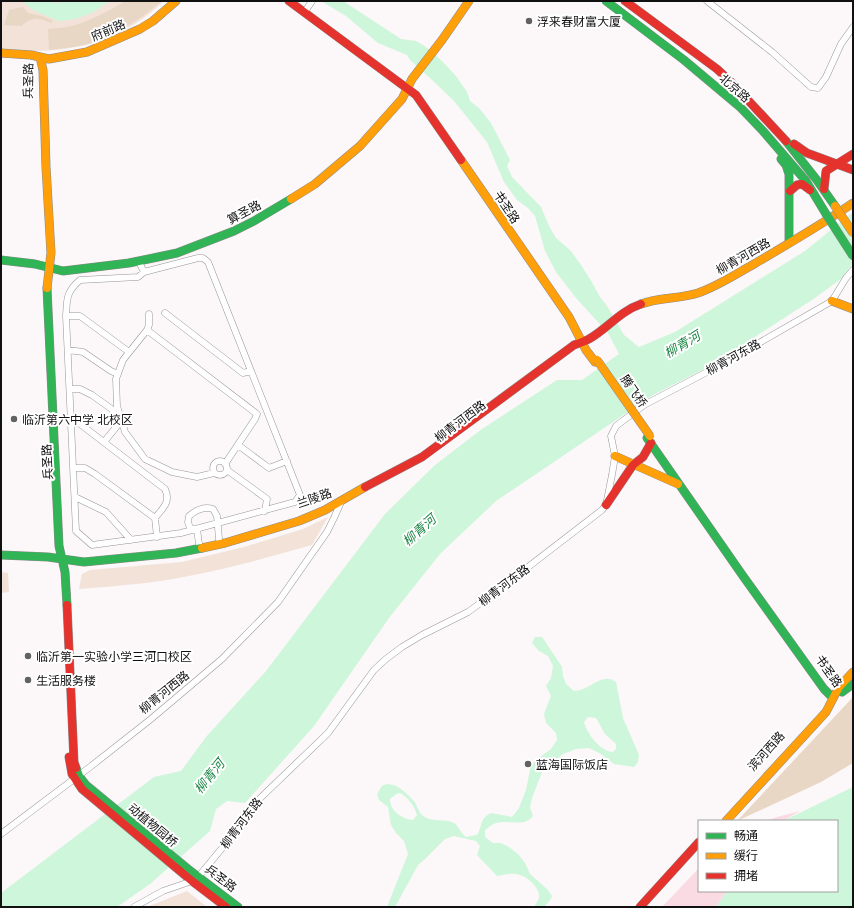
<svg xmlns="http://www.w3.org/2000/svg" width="854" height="908" font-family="'PT Serif','Noto Sans SC',serif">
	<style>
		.green { fill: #f2e2d8 }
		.forest { fill: #e9d7c6 }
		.sand { fill: #fadae3 }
		.water { fill: #cef6da; fill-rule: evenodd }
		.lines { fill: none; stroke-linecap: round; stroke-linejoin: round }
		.street-casing { stroke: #979595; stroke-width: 7 }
		.fast-casing { stroke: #8d8b8c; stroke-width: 9 }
		.slow-casing { stroke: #8d8b8c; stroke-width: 9 }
		.jam-casing { stroke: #8d8b8c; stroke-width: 9 }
		.street { stroke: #fffefe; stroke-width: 6 }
		.fast { stroke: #30b455; stroke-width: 8 }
		.slow { stroke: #ff9f0a; stroke-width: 8 }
		.jam { stroke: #e5322d; stroke-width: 8 }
		.fast-bridge-casing { stroke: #8d8b8c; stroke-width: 9; stroke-linecap: butt }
		.slow-bridge-casing { stroke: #8d8b8c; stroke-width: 9; stroke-linecap: butt }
		.fast-bridge { stroke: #30b455; stroke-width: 8 }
		.slow-bridge { stroke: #ff9f0a; stroke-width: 8 }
		.poi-dot { fill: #636262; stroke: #fff; stroke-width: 1.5 }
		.labels { text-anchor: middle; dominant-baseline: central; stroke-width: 4; stroke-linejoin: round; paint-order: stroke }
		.poi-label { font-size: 12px; fill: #111; stroke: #fff; text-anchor: start }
		.street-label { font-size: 12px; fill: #111; stroke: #fff }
		.water-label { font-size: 13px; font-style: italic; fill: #198443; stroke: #fff }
	</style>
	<rect width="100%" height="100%" fill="#fcf7f8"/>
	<path class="green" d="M1,1H164C118,45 63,56 1,49Z
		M328,517L312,545C273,556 234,567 194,575C156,583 118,586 79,589L82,574L90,570L182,562L244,547L303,529Z
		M1,572L8,573L9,592L1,593Z
		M187,891L207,907H147Z"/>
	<path class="forest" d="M125,1H162C142,18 118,34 92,43C79,47 63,48 49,50L48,29C54,28 61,28 67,27C86,23 110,11 125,1Z
		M23,7L28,13L42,16L53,21L51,23C39,18 32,16 22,26L4,25L9,10Z
		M853,697V763L821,782L737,821Z"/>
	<path class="sand" d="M800,811L783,821H767L777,817Z
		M699,868V891H727L716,907H662Z"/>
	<path class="water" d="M22,1H49L56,3L70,1H110L92,13L75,19L62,21L56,20L33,10Z
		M321,1H343L401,39L416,41L426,47L441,60L456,76L467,92L470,101L479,108L491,123L510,160L507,166L512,177L541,207L549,226L556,238L570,250L581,265L590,279L600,297L607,306L624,335L639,347L675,332L805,251L853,212V263L841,279L812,300L708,367L653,395L496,501L440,554L389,618L314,726L245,803L227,801L216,809L210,831L150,884L117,907H1V893L154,777L181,771L206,737L266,671L385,514L435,465L482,429L557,380H582L619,354L608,333L576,298L556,272L545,251L535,216L528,208L517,200L504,182L487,142L454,101L431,79L410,60L407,55L378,43L346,16Z
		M535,637H542L562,667L563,676L566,684L574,691C589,691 602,671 616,682L623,718L639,755L638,762L634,767L614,764L601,754L589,748L576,749L563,754L542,772L532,798L530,807L533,816C524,828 508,819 496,823C492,824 488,828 485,830V837L493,843H501L509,847L519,855L525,863L530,874L548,890L552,896L551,899L544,907H534C536,904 538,901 539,898C541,889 528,877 520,875C512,872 504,875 497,876L477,855L480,846L476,841L454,836L445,839L424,860L418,865L395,907H387L408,854L404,841L396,833L391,825L388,807L379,800L377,794C379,792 380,788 382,786C393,779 408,794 414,801C417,805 418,811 422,815C431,823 444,818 454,823C459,826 460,833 466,837L477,835C484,824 478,820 491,813L512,817L519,808L526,790L531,765L536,760L551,749L557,740L556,733L546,723L544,714L551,696L546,686L551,678L553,666L548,656L539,651L532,643ZM588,717L596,718L605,734L616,744V749L613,752C600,751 587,734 584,722ZM400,793C408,797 415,807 417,815L413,820C402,819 390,811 390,799L396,794Z
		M853,787V907H716L727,891H837V821H783Z"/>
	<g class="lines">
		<defs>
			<path id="street" d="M707,1L772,52L811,87L818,88L826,77L841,44L853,27
				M306,10L312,1
				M139,262L144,272L198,258H203L208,262L300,495L295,502L181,533L92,545L76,531L66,316C67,299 66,292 80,280L138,277L144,272
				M165,313L243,373L251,371
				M149,314V325L147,330L123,360L116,379L117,406L125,432L145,459L172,472L197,477L214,473
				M66,316H80L129,352
				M147,330L257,414L255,419L225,464
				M68,350L83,352L111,371L118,374
				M70,389H80L92,395L120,415
				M71,417L165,489C171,502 163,508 155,518L157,537
				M104,442L121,421
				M238,445L269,468L287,461
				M213 468a7 7 0 1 1 14 0a7 7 0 1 1-14 0Z
				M74,468H85L95,474L155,518
				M227,470L267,499L265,511
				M75,497L106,512L131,540
				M199,544L197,529L190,528L188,522L189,516C196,510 204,506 213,509L217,516L219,539
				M1,834L90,767L151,719L222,659L278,602L327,532L334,518L341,502
				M134,907L163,891L192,881L199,876L223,847L252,806L328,733L374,670L386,659L402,647L422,635L468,612L493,594L602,510L606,505L612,475L615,456L611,436L616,426L644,405L726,362L832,301L846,278L853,270"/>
			<path id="fast" d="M606,1L684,60L740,107L763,131L806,181L826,214
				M786,141L816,179L835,206
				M781,159L786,165L789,174V243
				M1,260L35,264L63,271L129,263L177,253L234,231L254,221L291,199
				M47,288L59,546L65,572L67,605
				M647,438L743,576L824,689L832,697
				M1,555L48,557L84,562L176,553L202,548
				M842,692L853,684
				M76,768L79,776L86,785L188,869L238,907"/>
			<path id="slow" d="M1,53L31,55L49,59L87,52L140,29L153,21L176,1
				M40,57L43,70L46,167L51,253L47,288
				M461,160L569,317L586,350L595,362
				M291,199L315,184L360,146L402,99L412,79L442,40L469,1
				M832,301L853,309
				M641,304C659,297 679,299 698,293C718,286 736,274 754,264C788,244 821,225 853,203
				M615,456L678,484
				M202,548L225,543L299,521L325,510L365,487
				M726,821L826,712L839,687L853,672"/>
			<path id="jam" d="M289,1L416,95L461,160
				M625,1L717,69L732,83L786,141
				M794,144L807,153L853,170
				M824,189L826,171L853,154
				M790,191L797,185L802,184L810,190
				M365,487L422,457L574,345C579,343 584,342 589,339C607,329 620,311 641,304
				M606,505L633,465L643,457L651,443
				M67,605L74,762L76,768
				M69,757L72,774L82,789L192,881L226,907
				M640,907L699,842"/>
		</defs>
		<use href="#street" class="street-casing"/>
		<use href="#fast" class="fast-casing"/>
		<use href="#slow" class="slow-casing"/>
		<use href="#jam" class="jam-casing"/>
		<use href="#street" class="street"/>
		<use href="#fast" class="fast"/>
		<use href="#slow" class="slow"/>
		<use href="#jam" class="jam"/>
		<defs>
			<path id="fast-bridge" d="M826,214L853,256"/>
			<path id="slow-bridge" d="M835,206L853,233
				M597,360L650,436"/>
		</defs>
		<use href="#fast-bridge" class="fast-bridge-casing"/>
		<use href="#slow-bridge" class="slow-bridge-casing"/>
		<use href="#fast-bridge" class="fast-bridge"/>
		<use href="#slow-bridge" class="slow-bridge"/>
	</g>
	<g class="poi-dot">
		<circle cx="529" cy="21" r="4"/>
		<circle cx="14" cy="419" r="4"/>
		<circle cx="28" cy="656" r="4"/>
		<circle cx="28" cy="680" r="4"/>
		<circle cx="528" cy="764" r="4"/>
	</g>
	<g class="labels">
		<g class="poi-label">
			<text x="537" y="21">浮来春财富大厦</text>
			<text x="22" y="419">临沂第六中学 北校区</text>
			<text x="36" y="656">临沂第一实验小学三河口校区</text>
			<text x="36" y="680">生活服务楼</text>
			<text x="536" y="764">蓝海国际饭店</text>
		</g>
		<g class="street-label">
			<text transform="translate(108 30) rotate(-23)">府前路</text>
			<text transform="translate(28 81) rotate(-89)">兵圣路</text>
			<text transform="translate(735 88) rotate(41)">北京路</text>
			<text transform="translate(507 207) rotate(56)">书圣路</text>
			<text transform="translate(244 212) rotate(-28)">算圣路</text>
			<text transform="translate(743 256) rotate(-30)">柳青河西路</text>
			<text transform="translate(733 357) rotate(-29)">柳青河东路</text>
			<text transform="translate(634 391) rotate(55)">腾飞桥</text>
			<text transform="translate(460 421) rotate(-37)">柳青河西路</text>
			<text transform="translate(47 462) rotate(-93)">兵圣路</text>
			<text transform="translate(314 498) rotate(-19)">兰陵路</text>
			<text transform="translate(504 585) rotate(-37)">柳青河东路</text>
			<text transform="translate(829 671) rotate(55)">书圣路</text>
			<text transform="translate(164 692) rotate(-39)">柳青河西路</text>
			<text transform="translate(766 751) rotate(-48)">滨河西路</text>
			<text transform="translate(241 823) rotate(-53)">柳青河东路</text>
			<text transform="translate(153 825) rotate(40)">动植物园桥</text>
			<text transform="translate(221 878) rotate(37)">兵圣路</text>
		</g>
		<g class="water-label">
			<text transform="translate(682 344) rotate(-31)">柳青河</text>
			<text transform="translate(419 530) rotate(-42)">柳青河</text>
			<text transform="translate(209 776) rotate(-51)">柳青河</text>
		</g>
	</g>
	<rect width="854" height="908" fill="none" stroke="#111111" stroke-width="4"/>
	<rect x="698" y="820" width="140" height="72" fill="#ffffff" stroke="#a0a0a0"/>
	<rect x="706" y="833" width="20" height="6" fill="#30b455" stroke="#a0a0a0"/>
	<text x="734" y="840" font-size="12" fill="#111111">畅通</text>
	<rect x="706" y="853" width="20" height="6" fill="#ff9f0a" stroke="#a0a0a0"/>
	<text x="734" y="860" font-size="12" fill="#111111">缓行</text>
	<rect x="706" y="873" width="20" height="6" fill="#e5322d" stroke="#a0a0a0"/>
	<text x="734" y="880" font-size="12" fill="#111111">拥堵</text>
</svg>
